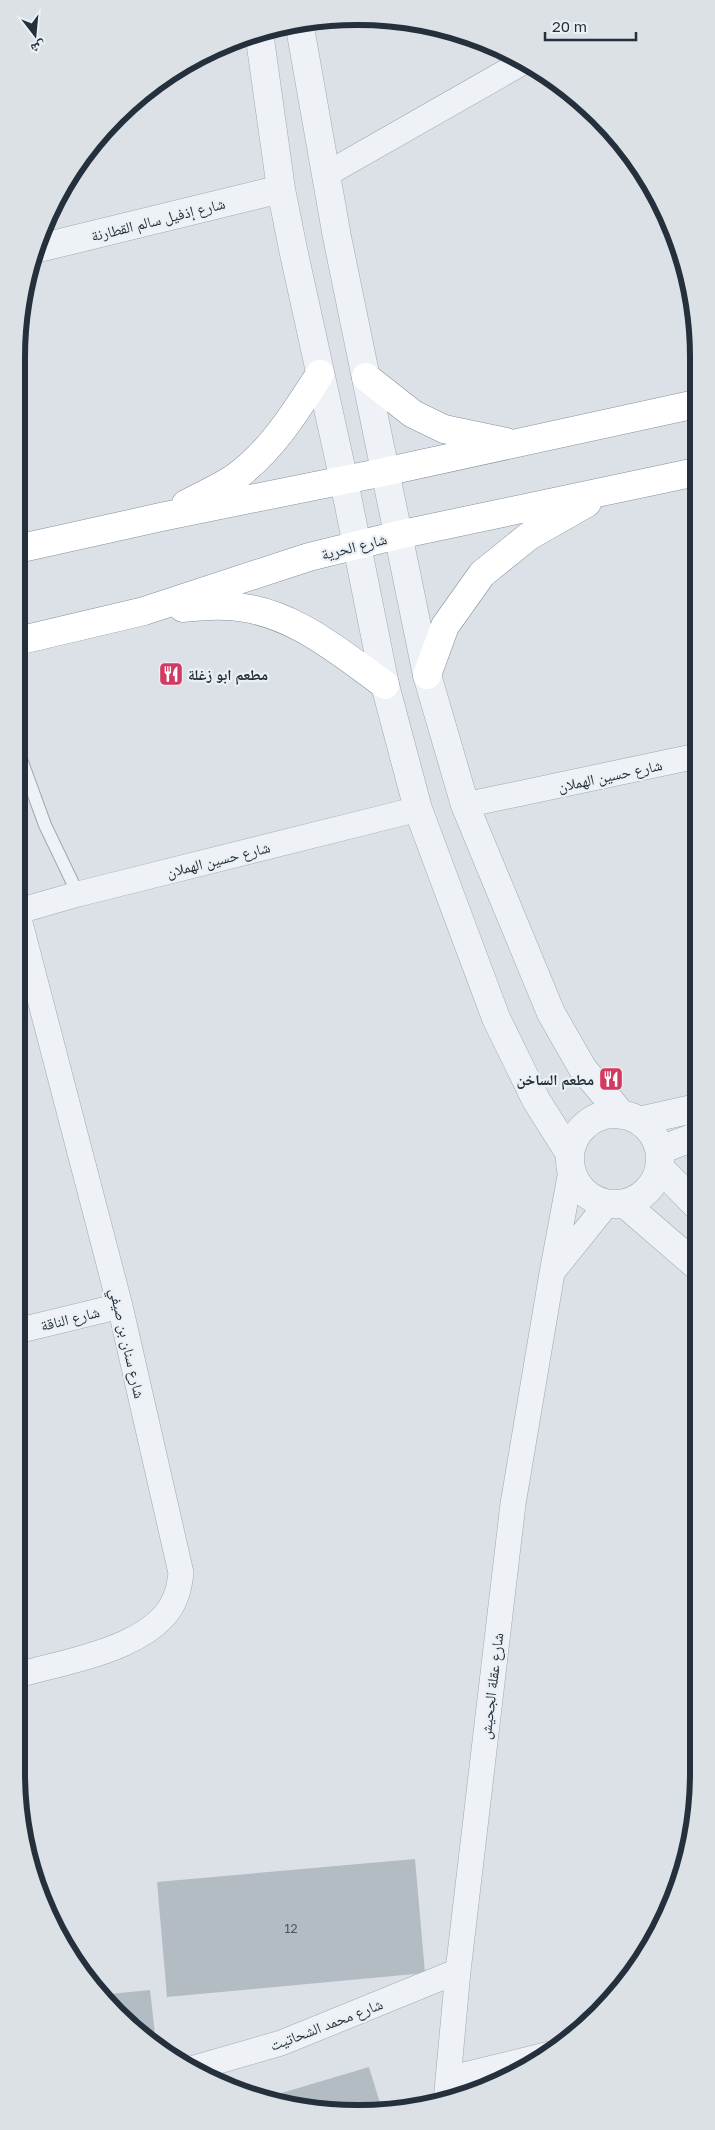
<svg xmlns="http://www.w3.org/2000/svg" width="715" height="2130" font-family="'Golos Text','Noto Naskh Arabic',sans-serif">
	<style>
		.building { fill: #b3bbc3 }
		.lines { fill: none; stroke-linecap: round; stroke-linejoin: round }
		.service-casing { stroke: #a1a8b1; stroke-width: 14 }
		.minor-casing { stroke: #a1a8b1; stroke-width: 26 }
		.tertiary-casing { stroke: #a1a8b1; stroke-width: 29 }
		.trunk-casing { stroke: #83909e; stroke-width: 29 }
		.service { stroke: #eef1f5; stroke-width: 12 }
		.minor { stroke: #eef1f5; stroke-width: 25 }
		.tertiary { stroke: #eef1f5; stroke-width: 28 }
		.trunk { stroke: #fff; stroke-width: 28 }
		.labels { text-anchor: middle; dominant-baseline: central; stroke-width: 4.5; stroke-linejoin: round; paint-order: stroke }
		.number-label { font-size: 12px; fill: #48535e }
		.street-label { font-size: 15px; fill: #25303d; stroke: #ebf0f4 }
		.poi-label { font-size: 15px; font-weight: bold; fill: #25303d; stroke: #ebf0f4; text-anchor: start }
		.rim { fill: none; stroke: #25303d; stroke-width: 6 }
	</style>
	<rect width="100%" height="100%" fill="#dce1e7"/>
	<path class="building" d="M415,1859L425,1973L167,1997L157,1882Z
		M150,1990L156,2043L151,2044L100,1995Z
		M369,2067L383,2113L313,2111L268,2097Z"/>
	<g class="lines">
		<defs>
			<path id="service" d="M18,751L45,825L78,894"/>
			<path id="minor" d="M325,175L525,61
				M465,805L697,756
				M19,911L78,894L418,809
				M19,919L120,1306L181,1573C180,1581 179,1589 176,1596C159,1647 67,1661 22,1674
				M553,1271L607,1204
				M21,1330L120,1306
				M191,2069L281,2043L458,1971
				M448,2079L550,2054
				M446,2102L458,1971L513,1504L552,1273L571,1171"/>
			<path id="tertiary" d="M299,22L337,237L427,675L465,805L551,1013L583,1069L622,1115
				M259,32L281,189L293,249L344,481L385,685L418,809L496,1018L536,1100L570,1154
				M35,249L281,189
				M570 1159a45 45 0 1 1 90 0a45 45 0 1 1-90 0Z
				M639,1121L697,1108
				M660,1150L697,1136
				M660,1168L698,1207
				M625,1204L698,1267"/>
			<path id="trunk" d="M366,377L413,414L444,429L506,442
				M186,504C202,495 222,487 237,476C273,449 296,411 320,374
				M17,549L161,517L384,472L696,404
				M183,608C197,607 212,605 226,606C288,608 337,650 385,685
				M17,641L144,611L309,557L398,535L696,472
				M427,675L445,626L482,574L529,536L587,503"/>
		</defs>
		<use href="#service" class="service-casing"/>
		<use href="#minor" class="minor-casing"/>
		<use href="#tertiary" class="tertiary-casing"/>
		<use href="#trunk" class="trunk-casing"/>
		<use href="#service" class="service"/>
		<use href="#minor" class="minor"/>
		<use href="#tertiary" class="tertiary"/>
		<use href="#trunk" class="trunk"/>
	</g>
	<defs>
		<symbol id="restaurant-square" viewBox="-11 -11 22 22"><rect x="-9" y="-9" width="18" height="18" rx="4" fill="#d23a60" stroke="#ebf0f4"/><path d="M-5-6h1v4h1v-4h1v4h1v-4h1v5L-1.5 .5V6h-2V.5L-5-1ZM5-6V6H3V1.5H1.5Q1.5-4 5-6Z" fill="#fff"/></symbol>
	</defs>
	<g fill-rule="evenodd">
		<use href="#restaurant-square" x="157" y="660" width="28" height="28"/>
		<use href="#restaurant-square" x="597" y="1065" width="28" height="28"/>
	</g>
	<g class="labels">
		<g class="number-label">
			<text x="291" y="1928">12</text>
		</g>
		<g class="street-label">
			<text transform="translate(158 219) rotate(-14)">شارع إذفيل سالم القطارنة</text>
			<text transform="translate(354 546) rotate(-14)">شارع الحرية</text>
			<text transform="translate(610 775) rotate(-12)">شارع حسين الهملان</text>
			<text transform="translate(218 859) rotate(-14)">شارع حسين الهملان</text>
			<text transform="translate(70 1318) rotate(-14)">شارع الناقة</text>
			<text transform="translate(128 1343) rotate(77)">شارع سنان بن صيفي</text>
			<text transform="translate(491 1686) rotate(-83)">شارع عقلة الجحيش</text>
			<text transform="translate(326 2024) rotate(-21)">شارع محمد الشحاتيت</text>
		</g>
		<g class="poi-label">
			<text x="188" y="674">مطعم ابو زغلة</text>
			<text x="594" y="1079" text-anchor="end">مطعم الساخن</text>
		</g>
	</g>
	<path d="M0 0H715V2130H0ZM357 25H358A332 332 0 0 1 690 357V1773A332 332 0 0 1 358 2105H357A332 332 0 0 1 25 1773V357A332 332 0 0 1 357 25Z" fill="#dbe1e5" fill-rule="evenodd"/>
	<path class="rim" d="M357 25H358A332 332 0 0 1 690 357V1773A332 332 0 0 1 358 2105H357A332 332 0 0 1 25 1773V357A332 332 0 0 1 357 25Z"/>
	<g transform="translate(35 35) rotate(164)" stroke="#ebf0f4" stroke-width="4" paint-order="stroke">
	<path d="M0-4L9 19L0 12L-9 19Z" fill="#25303d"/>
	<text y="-8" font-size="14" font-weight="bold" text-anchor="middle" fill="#25303d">ش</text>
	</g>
	<path d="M545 32v8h91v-8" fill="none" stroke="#25303d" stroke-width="2.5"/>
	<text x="552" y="32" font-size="15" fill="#25303d" stroke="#ebf0f4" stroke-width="4" paint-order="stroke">20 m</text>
</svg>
